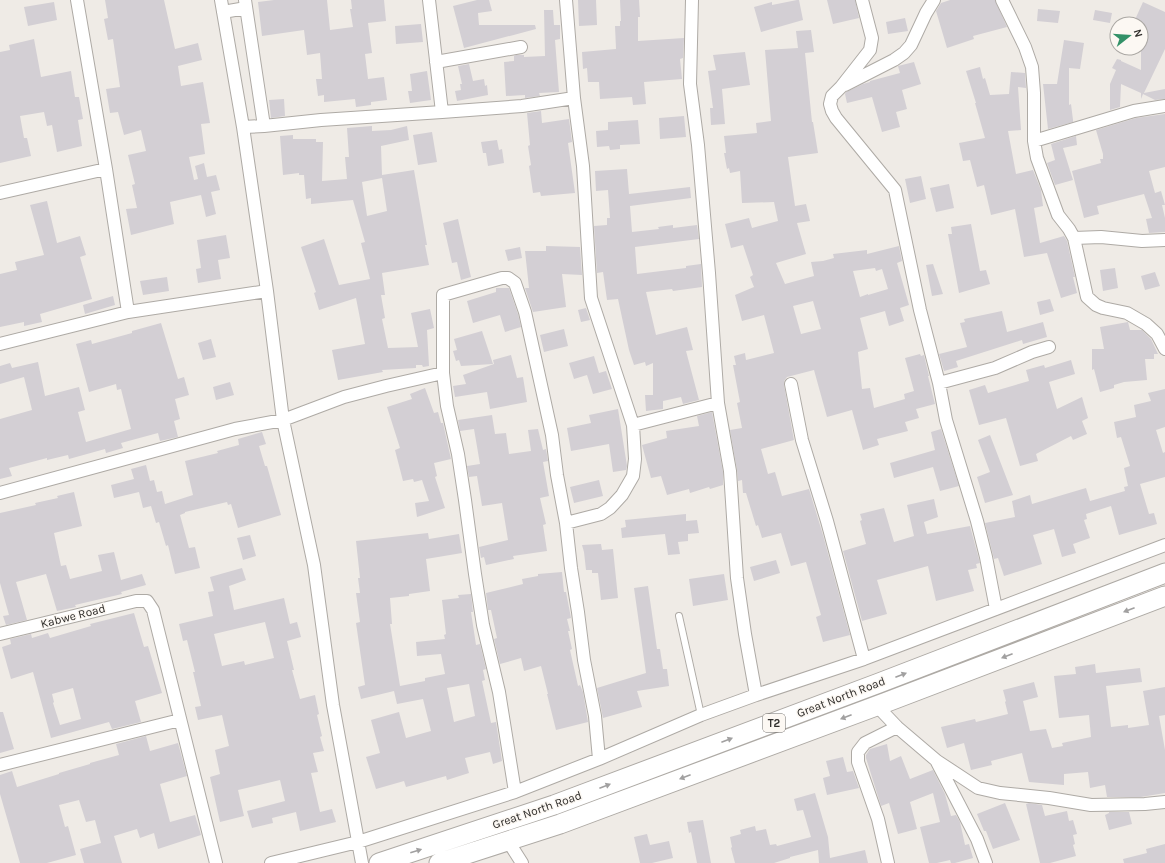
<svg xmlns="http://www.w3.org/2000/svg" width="1165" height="863" font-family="Karla,sans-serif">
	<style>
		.building { fill: #d3cfd4; fill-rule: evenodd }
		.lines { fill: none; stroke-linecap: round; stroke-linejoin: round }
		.lane-casing { stroke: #aeaaa5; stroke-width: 8 }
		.street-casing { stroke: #aeaaa5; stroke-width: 14 }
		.primary-casing { stroke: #aeaaa5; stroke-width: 21 }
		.lane { stroke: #fff; stroke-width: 6 }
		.street { stroke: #fff; stroke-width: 12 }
		.primary { stroke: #fff; stroke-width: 19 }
		.oneway { fill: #a1a0a0 }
		.labels { text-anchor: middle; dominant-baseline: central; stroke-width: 3; stroke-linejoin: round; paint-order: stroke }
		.shield { fill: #fcf8f3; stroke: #6c6a67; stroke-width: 1 }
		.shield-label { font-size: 11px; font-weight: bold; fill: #2f2d2b }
		.street-label { font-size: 12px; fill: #2f2d2b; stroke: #fcf8f3 }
	</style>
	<rect width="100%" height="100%" fill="#efebe6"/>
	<path class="building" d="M105,0H164L175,49L198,43L202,60L178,66L181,86L203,82L210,123L201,124L205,154L189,157L194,180L198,179L195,166L204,163L207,177L216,175L220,190L211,192L216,214L206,217L201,195L170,202L174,224L131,235L126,209L137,208L132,185L135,184L128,155L146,151L141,130L124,135L118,112L110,113L106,89L120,87L113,39L108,40L104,19L108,18Z
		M274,0H327L330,30L353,27L350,9H352L351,0H384L386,21L368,23L372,53L365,54L368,79L384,77L387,100L371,102V105L356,107L355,99L324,102V95L318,96L316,79H322L320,53L307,55L304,30L262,36L258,2Z
		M477,0H489L492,11L478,13L479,25H535L536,29L464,48L453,6Z
		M578,0H596L597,25L579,26Z
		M620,0H639L640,17H638V41L684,38L683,58L680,59L682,79L644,82L646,104L633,105L632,97L600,99L599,82H588L587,68L583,69L582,52L616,49L615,26H620V21H621Z
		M797,0H799L803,20L761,32L754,7L772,2V5Z
		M827,0H855L859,18L833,24Z
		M950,0H995L1007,27L973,36L974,39L947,48L936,11L941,3Z
		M54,2L57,20L28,26L24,7Z
		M1143,2L1165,12V49L1144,93L1165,89V99L1155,100L1143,94L1141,99V93L1121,84L1120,107L1110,110V84L1116,70L1112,68L1117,59L1121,60V61L1141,70V24H1133Z
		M1038,9L1060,11L1058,23L1037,21Z
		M544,10H553L554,25H560V39L555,40L559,92L539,93L540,96L525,98V95L506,96L504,62L514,61V56L516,55H524V57L545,56Z
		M1095,10L1112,13L1110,23L1093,20Z
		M905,18L908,31L888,34L886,22Z
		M421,24L423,42L396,44L395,26Z
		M811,30L814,52L805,53L812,122H813L818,153L788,157L795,206L806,204L810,221L797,223L806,254L776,263L785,284L814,276L811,262L823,261L834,258L833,254L867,250V254L899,246L902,261L897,263L909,305L900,308L904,321L889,326L885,311L860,318L868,349L858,352L862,389L870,388L874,408L905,399L904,394L914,391L905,358L920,354L921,356L924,355L929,376H928L935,404L916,409L919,418L905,422L908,431L877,439L879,445L863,450L852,410L827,417L814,370L787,377L784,381V385L794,440L761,449L768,474L775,472L782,496L809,489L823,535L850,635L823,642L816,617L821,615L806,562L791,566L781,533L762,538L758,525L756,526L746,493H743L742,480L738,481L737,470L730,430L742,428L737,403L740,402L733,365H736L734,356L745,353L746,360L774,353L764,315L742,321L735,295L754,287L750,277L753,275L743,245L731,248L725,224L749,218L752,228L778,221L774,202L742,203L740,171L730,173L729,168L727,169L724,153H726L724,136L757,133L756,123L771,121L765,50L798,48L796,31ZM875,268L876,271L882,269L888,289L868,295V294L860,297L853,271ZM813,301L821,329L801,334L793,306Z
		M34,39L41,77L71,71L75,97H79L83,119L78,120L82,146L57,152L52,125L47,126L44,112L20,116L24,138H27L31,156L0,163V52L10,50L9,45Z
		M1064,40L1084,43L1080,69L1069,68V105L1071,104L1073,120V122L1048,129L1043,84H1057Z
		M745,52L750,85L722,89L725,124L711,125L710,108H713L708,71L716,70L713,55Z
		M914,62L921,84L902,90L907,109L896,112L900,127L882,132L872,97L847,103L845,94L846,92L863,84L870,82V81L900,73L898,66Z
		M469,64L473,81L484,79L485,86L487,85L488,95L457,101L455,91L461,90L460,84H462L458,66Z
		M980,67L983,79L985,78L990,95L1009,94L1011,72L1025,73L1026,88L1018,87L1021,130L1008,131L1016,174L1033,170L1041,190L1043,206L1034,208L1040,243L1064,236L1067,241L1075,277H1073L1077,293L1061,298L1047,253L1024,257L1015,209L991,215L984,185L977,187L970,160L963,161L959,143L985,138L975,103H976L966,71Z
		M427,71L431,100L410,103L408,91H412L410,74Z
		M284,99L285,116L271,118L269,100Z
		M541,111L542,123L569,119L572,142L568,143L575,193L541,196L540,192L533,193L529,166L531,165L528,146L530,145L527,113Z
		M1165,114V167L1149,171L1155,193L1161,191L1165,205H1162L1165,218V232L1149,233L1146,219L1152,218L1144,194L1097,206L1099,214L1084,218L1072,171L1101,163L1100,159H1103V154L1096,130L1136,118Z
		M684,116L686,137L660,139L659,118Z
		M638,120L640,144L620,145V149L610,150L609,146L597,147L596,131L608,130V122Z
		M372,126V131L391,130L407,126L409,140L381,146L382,175L414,170L427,245H425L429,265L382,273L385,295H381L385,318L382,319L388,348L418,347L411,313L430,309L434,328L427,330L429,366L423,367L422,365H416V368L382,370L383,372L338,380L332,350L365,344L356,298L319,310L314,293L316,292L301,247L324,239L339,285L370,279L361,243L365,242L353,200L311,204V198L306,199L304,175H299V173L283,175L280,136L293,135V139H316V142H323L322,181L347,179L345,157H349L347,128ZM382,178L387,211L367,216L362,182Z
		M432,132L437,162L418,165L413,135Z
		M1076,136L1077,145L1063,148L1073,180L1055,185L1047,163L1055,160L1051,144Z
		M497,140L499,150L502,149L504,163L488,166L486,153H483L481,142Z
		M627,169L629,194L690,187L691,198L630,206L632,232L659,229L658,227L673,225V228L697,225L699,239L635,247L637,274L686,268V266L701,264L702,287L673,291L672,289L646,292L656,335L687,327L693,350L686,351L699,400L683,404L681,397L663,401V409L646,411L645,395H653V363L646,366L645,362L634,365L629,350L618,299L607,300L603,272L597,273L594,226L607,225V218H610L608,190L596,191L595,171Z
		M921,176L926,199L910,203L905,179Z
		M949,184L954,208L936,212L930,188Z
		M47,201L57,243L80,236L86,255L80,257L92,299L40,314L42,322L24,326V322L0,327V274L17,270L15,262L44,255L30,205Z
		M458,219L471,277L461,280L457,262L452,263L443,223Z
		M971,224L980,271L986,270L990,284L959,293L948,234H952L951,227Z
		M226,235L230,258L218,260L221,279L198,283L196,269L201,268L197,240Z
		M546,246L580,247L582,275L562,274L566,307L533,312L525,288H529L525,251H546Z
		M520,247L522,258L508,261L505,250Z
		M933,264L943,294L932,296L926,265Z
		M1115,268L1118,288L1103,291L1100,270Z
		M1155,272L1160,286L1145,290L1141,276Z
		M167,277L169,291L143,295L140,281Z
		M496,288H509L518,314L521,327L505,332L500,315L473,323L467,301L496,292Z
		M113,296L115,305L85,314L83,305Z
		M1050,299L1054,311L1040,315L1037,302Z
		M586,308L590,320L581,322L578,310Z
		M1002,311L1007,332L1043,322L1047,337L1023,344L1022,340L956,361L958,367L944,371L939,354L967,347L960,323L965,322L964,319Z
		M1128,322L1130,330H1142L1151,339L1158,354H1154V359H1145L1147,380L1124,382L1114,385V388L1100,392L1094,369L1092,370V349H1104L1100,327Z
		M161,323L178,379L184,377L189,395L175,399L180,419L174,421L178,437L160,441L158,433L121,443L123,448L106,453L105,449L69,459L68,455L47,460V458L9,468L12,476L0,479V419L32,410L24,377L0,384V366L10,363L12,368L38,362L45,396L79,387L85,410L78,412L86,442L131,429L121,389L117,390L116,384L89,392L76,344L91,340L92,344L132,333V331Z
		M564,329L568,346L544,352L540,335Z
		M482,331L493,364L461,366L459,360L456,361L453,351L457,350L454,339Z
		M211,339L216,357L203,360L198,343Z
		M511,355L517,378L523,377L527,402L490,409L487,392L455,397L453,386L466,384L463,375L494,364L493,360Z
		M594,356L599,373L606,371L612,389L593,394L587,375L574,379L569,363Z
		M1071,360L1075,374L1049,382L1057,409L1082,397L1088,418L1082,421L1087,434L1073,440L1071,436L1036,454L1038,461L1020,466L1006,418L979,425L969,390L985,385L988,393L1029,381L1026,370L1044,365L1045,368Z
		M230,382L234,395L216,400L213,387Z
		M425,388L434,413L438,412L441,423H443L451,459L434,463L437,476L435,477L445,508L417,517L415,503L429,501L422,480L414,482L413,479L403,481L395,450L400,448L387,407L412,399L410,394Z
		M1165,389V427L1156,430L1163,453L1165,452V477L1140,484L1149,514L1154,513L1157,524L1119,535L1111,506L1086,514L1087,519L1084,520L1090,538L1073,544L1076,553L1062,557L1054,529L1033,535L1042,564L1004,576L998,558L994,559L985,523L1015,517L1012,501L1030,495L1032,504L1086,488L1090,501L1125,491L1124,487L1128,486L1124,468L1130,466L1121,437L1117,438L1114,422L1136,417L1134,405L1151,401L1148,393Z
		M618,409L627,466L626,470L613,472L609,444L571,451L567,428L591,423L589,415Z
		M712,412L723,472V485L710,489L709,487L690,493L689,489L667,495L661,476L651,478L642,445L667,438L666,431L699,426L697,416Z
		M492,415L495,434L506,433L509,454L531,451L528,430L538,429L543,450L546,449L548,461L543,462L549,496L540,498L546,524L543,525L547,551L513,556L514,559L486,565L484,557L481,558L479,547L508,540L502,503L482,506L477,476L469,477L467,466L480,464L474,429L460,431L458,420Z
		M941,429L959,486L940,491L933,467L894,478L890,463L935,450L931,432Z
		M262,432L266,444L259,446L265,466H267L281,515L238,528L231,504L228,505L227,502L185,512V513L180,515L189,548L195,547L200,568L175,574L168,545L166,546L159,522L156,523L151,506L143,508L139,492L114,498L111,485L134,479L131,469L146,465L150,481L154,480L157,492L162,491L165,504L193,495L185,461L218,453L217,451L239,445L238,439Z
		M990,435L1013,495L985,503L977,477L990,472L978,440Z
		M599,480L603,496L574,503L570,487Z
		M74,492L82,526L54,533L61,566L66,565L70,579L102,571L98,555L114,552L121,580L142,574L146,585L121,592L122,594L75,605L76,607L57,611L46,574L16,582L27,620L6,625L3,616L9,615L0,583V513L36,505L35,503L58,498L57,496Z
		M934,499L938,517L924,522L927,534L970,526L980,563L976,564L977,568L968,570L974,591L936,601L928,566L877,580L887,614L862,621L843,551L866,544L860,521L862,520L860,514L884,508L894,542L914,536L907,505Z
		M686,514V521L697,520L699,533L688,534V541L678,542L680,554L668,555L665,534L622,538L621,528L626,527L625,520Z
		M428,533L429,539L459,534L462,553L426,559L430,591L409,594V596L390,598L392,624H390L400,686L425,681V678L445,674L441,654L417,656L416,642L445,639L444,635L446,634L442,600L459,598L458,595L471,594L473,612H471L476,645L480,644L486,669L483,670L485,680L482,681L491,723L496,722L502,761L493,764L490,752L465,758L469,773L447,780L446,776L406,787L404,781L376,789L366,757L380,753L371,720L399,712L406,738L431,731L423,699L397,704L394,691L361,699L358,687L365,685L356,623L360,622L356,593H360L358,578H360L356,541ZM469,684L475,716L454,722L447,688Z
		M250,535L256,556L243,560L237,538Z
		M601,544L602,550L613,549L618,598L601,600L598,573H592V570H586L584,552L582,545Z
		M776,560L780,573L754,581L750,567Z
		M242,568L246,580L229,586L234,610L284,598L290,624L297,622L301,637L287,641L294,670H292L300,699L315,695L319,714L317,715L322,736L320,737L324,751L313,753L318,772L311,773L320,812L332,809L336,822L300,831L296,812L272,818L273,823L252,828L247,811L285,801L280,780L238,790L244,816L220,822L210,777L220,774L215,750L229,746L222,715L198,720L195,707L201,706L193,672H195L187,640L183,641L179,624L213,616L208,592L214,591L210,577ZM265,622L274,658L245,665L244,661L222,666L214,634Z
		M562,572L564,592H566L571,618L567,619L570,631H568L572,649L570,650L578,686L580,685L583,692L588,722L556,730L547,694H548L541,666L524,671L521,658L500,664L494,639L497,638L491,610H488L486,593L523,584L522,579L538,576V574Z
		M724,574L728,600L693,606L689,579Z
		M648,586L657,649H660L663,669H667L669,686L637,691L642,707L603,718L597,688L646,673L634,588Z
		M134,613L144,647L148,646L162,693L135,701L141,722L112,729L109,722L51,738L33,672L11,679L2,647L11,644L10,639L31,634L32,638L48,633L50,638L91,626L90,624ZM73,688L81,719L60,725L53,703L54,702L52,694Z
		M1095,664L1096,673L1140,668L1142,682L1106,686L1111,727L1128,725V728L1149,725L1143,691L1165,687V715L1159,716L1165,750V793L1141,797H1107L1105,785L1090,788L1088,772L1064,774V785L1029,782L1022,753L991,761L992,765L971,770L964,743L947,748L941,727L975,719L976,722L1008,714L1005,702L1006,701L1003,690L1034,682L1038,697L1023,701L1030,731L1046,729L1052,748L1063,746L1062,743L1091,737L1089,715L1059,718L1054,676L1076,674L1075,667Z
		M0,712H3L14,749L0,753Z
		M146,736L150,751L178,743L187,776L160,784L164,799L170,822L195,815L201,835L158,849L154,833L140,838L137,829L114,836L122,863H84L80,849L101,843L95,820L86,822L79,800L59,805L65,827L68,826L76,855L47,863H20L0,794V775L12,771L17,787L59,774V773L90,764V763L119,755L116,744Z
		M887,744L890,761L901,756L910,779L933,770L945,794L951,816L956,815L960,822L965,845L969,844L973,858L955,863H951L950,860L937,863H929L920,827L940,822L933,793L910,802L917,829L898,834L889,803L881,806L866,758V755L870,749Z
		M843,757L847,772L853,771L859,788L827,795L823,778L830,776L826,761Z
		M815,793L828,837L830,858L865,850L868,863H819L818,850L790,857V858L774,863H735L731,848L732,847L730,837L741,834L740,830L755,826L756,831L766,829L770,845L776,844L777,846L811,837L803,810L797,811L794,799Z
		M1005,803L1020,840L993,849L986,831H984L977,814Z
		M1029,803L1042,805L1045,816L1067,811L1069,821L1073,820L1077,834L1073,835L1075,844L1073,845L1076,856L1050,863H1040L1026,804Z
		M1109,812H1129L1132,824L1109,830L1105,815L1109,813Z
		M703,820L711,863H697L691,832L689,833L687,822Z
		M647,834L650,845L669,841L673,858L652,863H640L634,837Z
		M1165,844V863H1124L1123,859L1147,853L1146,849Z"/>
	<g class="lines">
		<defs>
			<path id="lane" d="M679,616L701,715"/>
			<path id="street" d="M77,0L106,169L128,312
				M221,0L243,127L267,291L283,420L314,565L333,705L362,863
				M245,0L264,126
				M429,0L442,112
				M692,0L690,84L698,145L709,273L718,403L730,471L737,578L745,634L756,695
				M862,0L872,38L870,50L841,87L832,96L830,104L832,111L836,118L895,190L920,310L939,383L946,420L977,521L986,557L996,609
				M1002,0L1025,47L1032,67L1034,93V141L1037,158L1058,215L1069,229L1074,238L1087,297L1096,305L1103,308L1127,313L1146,324L1157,334L1165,349
				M223,12L246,8
				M436,62L521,47
				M845,85L894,60L904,53L911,45L926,13L934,0
				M243,127L264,126L321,120L442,112L522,106L574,98
				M1034,141L1134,111L1165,106
				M0,193L106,169
				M1074,238L1101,237L1142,241L1165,240
				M0,344L128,312L267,291
				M939,383L995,368L1032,352L1049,347
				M791,384L802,440L827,521L864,659
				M633,425L718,403
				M0,493L235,429L283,420L344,397L386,386L443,373
				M566,523L601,514L610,508L622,495L633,476L635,459L633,425L591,298L583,166L574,98L566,0
				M0,634L136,601H147L153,610L216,863
				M877,706L897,727L937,761L978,788L1000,793L1049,798L1091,805L1145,804L1165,802
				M937,762L977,839L986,863
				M0,765L180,720
				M515,792L499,692L483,625L475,574L465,500L458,454L447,406L443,373V295L502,278H508L515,283L525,312L552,435L557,475L566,523L571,568L578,612L584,660L595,716L599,759
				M508,841L522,863
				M271,863L358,842L515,792L599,759L701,715L756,695L864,659L1165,545
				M888,863L878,819L858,762V752L865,743L897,727"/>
			<path id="primary" d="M379,863L554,805L879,683L1165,573
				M439,863L560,824L887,702L1165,596"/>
		</defs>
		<use href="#lane" class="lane-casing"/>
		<use href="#street" class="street-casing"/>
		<use href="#primary" class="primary-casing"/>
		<use href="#lane" class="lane"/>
		<use href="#street" class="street"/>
		<use href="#primary" class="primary"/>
	</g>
	<defs><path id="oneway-solid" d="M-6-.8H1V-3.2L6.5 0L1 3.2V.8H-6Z"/></defs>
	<g class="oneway">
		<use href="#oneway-solid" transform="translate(1129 610) rotate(159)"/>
		<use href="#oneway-solid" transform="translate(1007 656) rotate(159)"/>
		<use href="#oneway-solid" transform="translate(901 675) rotate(-21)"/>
		<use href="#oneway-solid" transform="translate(846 717) rotate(159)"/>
		<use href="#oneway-solid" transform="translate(727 740) rotate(-21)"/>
		<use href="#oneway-solid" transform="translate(685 777) rotate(159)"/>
		<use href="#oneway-solid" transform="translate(605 786) rotate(-21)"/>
		<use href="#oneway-solid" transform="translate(416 851) rotate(-18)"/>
	</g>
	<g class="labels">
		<rect class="shield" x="763" y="714" width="22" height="18" rx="3"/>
		<g class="shield-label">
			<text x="774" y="723">T2</text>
		</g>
		<g class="street-label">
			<text transform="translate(73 616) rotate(-14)">Kabwe Road</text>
			<text transform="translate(841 697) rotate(-21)">Great North Road</text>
			<text transform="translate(537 810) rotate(-19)">Great North Road</text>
		</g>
	</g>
	<g transform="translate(1129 36) rotate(73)"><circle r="19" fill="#fcf8f3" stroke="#aaa7a3"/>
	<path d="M0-3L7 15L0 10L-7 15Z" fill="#339168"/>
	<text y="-6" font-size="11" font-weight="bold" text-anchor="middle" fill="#2f2d2b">N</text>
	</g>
</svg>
